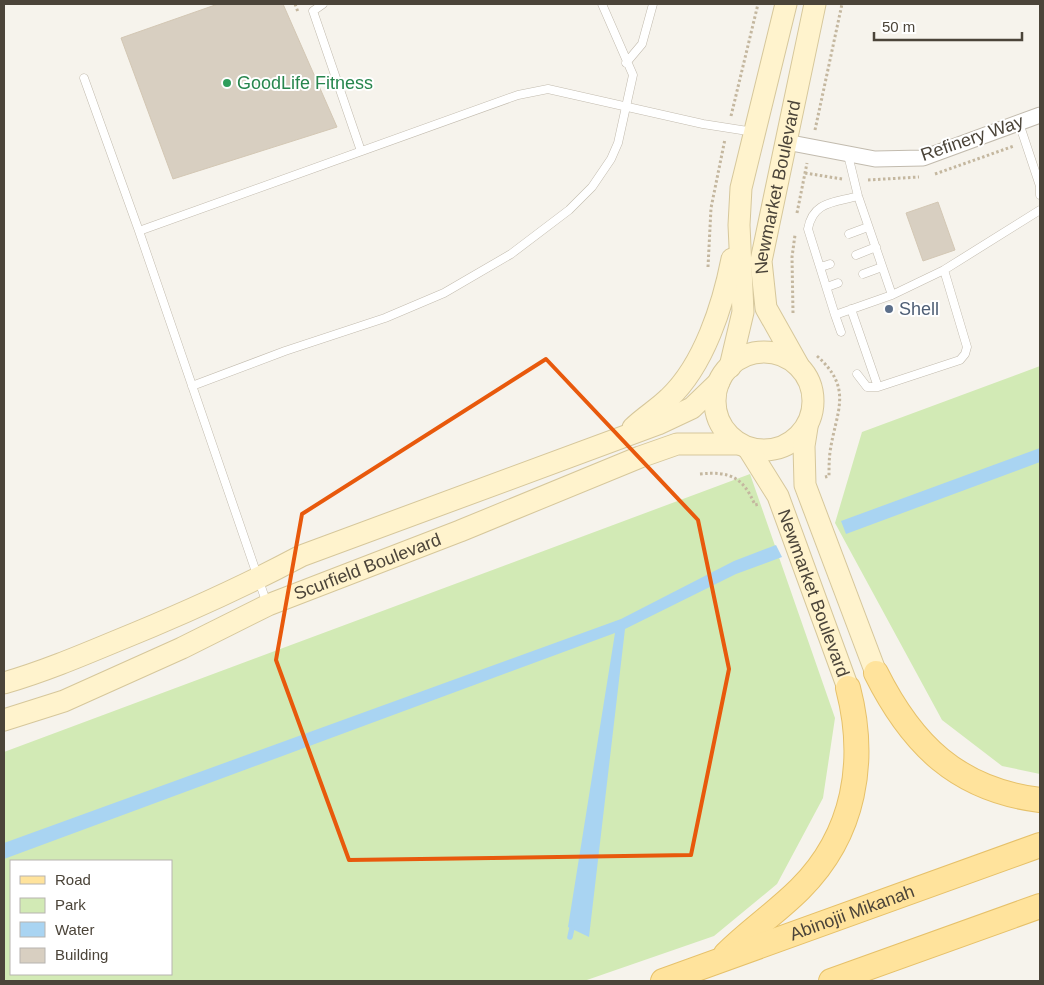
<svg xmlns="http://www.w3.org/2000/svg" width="1044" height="985" font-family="Helvetica,sans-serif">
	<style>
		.green { fill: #d2eab5; fill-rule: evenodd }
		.water { fill: #a9d4f2 }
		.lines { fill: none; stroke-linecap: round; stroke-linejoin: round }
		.stream { stroke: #a9d4f2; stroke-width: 5.5 }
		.building { fill: #d8cfc1; stroke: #d3c7b4 }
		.lane-casing { stroke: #c2bbae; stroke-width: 9 }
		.street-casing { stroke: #c2bbae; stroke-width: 17 }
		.secondary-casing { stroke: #d6c79b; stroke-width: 23 }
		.primary-casing { stroke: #e6c16a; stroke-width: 26 }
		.path { stroke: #c4b79f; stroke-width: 3; stroke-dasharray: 2.5 2.5; stroke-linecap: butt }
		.lane { stroke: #fff; stroke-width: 8 }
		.street { stroke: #fff; stroke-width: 15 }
		.secondary { stroke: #fff3cd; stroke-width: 21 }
		.primary { stroke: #ffe39c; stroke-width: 24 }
		.marked { fill: none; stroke: #e8590c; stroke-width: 4; stroke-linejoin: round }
		.leisure-dot { fill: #2e9e5b; stroke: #fff; stroke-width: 2 }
		.service-dot { fill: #5c6f8a; stroke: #fff; stroke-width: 2 }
		.labels { text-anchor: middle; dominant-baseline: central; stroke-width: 4; stroke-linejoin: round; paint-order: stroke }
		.leisure-label { font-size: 18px; fill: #27864d; stroke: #fff; text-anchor: start }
		.street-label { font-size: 18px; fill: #4b4439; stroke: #fff }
		.service-label { font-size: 18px; fill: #4e5e75; stroke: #fff; text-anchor: start }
	</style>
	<rect width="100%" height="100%" fill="#f6f3ec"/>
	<path class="green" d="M1040,366V774L1002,766L942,720L835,523L862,432Z
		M750,474L835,718L823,798L777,884L714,936L584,981H4V752ZM11,861H171V974H11Z"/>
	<path class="water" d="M1040,448V462L846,534L841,521Z
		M776,545L782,557L736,574L625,629L589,937L568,927L615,633L4,859V843L621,619L734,561Z"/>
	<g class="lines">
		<path class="stream" d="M570,937L572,928"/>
	</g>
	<path class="building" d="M218,4H283L337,127L173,179L121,38Z
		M938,202L955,250L923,261L906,213Z"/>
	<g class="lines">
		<defs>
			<path id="lane" d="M323,4L313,11L361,151
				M626,63L642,44L653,4
				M84,78L139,231
				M1019,123L1040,186V195
				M848,155L858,196L892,295L944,270L1040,210
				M858,196C834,203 813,201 808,229L835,315L892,295
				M849,234L868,227
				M856,255L876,247
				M821,267L830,264
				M863,274L882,267
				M827,287L838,283
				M851,309L878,387
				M835,315L841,332
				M857,374L867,387H878L960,360L965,354L967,347L944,270
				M192,386L285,351L385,318L444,293L511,254L569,210L592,187L611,159L618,143L633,75L602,4
				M267,604L139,231L518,95L548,89L703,124L754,132"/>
			<path id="street" d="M786,142L875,159L923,158L1040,115"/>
			<g id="secondary">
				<circle cx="764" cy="401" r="49"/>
				<path id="s1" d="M798,365L766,308L761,261L815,4"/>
				<path d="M730,367L743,312L739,225L741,188L786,4"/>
				<path d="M807,427L804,446L805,485L876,673"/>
				<path d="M633,428C644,417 658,409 669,398C704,365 723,305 732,259"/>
				<path id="s2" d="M748,448L778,496L848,688"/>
				<path d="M4,683C42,672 78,657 114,642C178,616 241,588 301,556L658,424L692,408L719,382"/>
				<path id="s3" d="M4,720L64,701L182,648L268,605L460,531L640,457L677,444H738"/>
			</g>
			<g id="primary">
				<path d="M876,673C912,745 958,790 1040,800"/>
				<path d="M726,954C749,931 777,912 800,889C855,834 867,761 848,688"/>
				<path id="s4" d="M663,981L1040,845"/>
				<path d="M831,981L1040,906"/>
			</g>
		</defs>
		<use href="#lane" class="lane-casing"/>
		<use href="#street" class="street-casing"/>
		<use href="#secondary" class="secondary-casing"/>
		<use href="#primary" class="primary-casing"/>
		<path class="path" d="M295,4L298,12
			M731,116L758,4
			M815,130L842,4
			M805,173L842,179
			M935,174L1014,146
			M868,180L919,177
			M797,213L807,163
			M708,267L711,208L725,139
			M793,313L792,257L795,235
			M817,356C854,389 836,411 830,452C829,460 829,468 829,476L825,477
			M700,474C730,471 743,477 755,505L759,504"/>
		<use href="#lane" class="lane"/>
		<use href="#street" class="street"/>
		<use href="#secondary" class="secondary"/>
		<use href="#primary" class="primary"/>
	</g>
	<path class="marked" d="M546,359L698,520L729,669L691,855L349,860L276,660L302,514Z"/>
	<circle class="leisure-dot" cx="227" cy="83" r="5"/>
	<circle class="service-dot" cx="889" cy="309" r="5"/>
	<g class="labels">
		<g class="leisure-label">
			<text x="237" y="83">GoodLife Fitness</text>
		</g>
		<g class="street-label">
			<text transform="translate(972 138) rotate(-19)">Refinery Way</text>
			<text stroke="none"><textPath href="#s1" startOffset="188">Newmarket Boulevard</textPath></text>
			<text stroke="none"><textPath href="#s3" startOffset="395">Scurfield Boulevard</textPath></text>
			<text stroke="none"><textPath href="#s2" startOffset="160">Newmarket Boulevard</textPath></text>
			<text stroke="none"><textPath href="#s4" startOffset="201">Abinojii Mikanah</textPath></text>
		</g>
		<g class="service-label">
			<text x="899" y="309">Shell</text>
		</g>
	</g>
	<rect width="1044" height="985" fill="none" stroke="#4b4439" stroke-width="10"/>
	<rect x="10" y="860" width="162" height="115" fill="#ffffff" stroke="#b7b4b0"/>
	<rect x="20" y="876" width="25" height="8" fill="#ffe39c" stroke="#b7b4b0"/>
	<text x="55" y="885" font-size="15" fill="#4b4439">Road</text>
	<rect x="20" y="898" width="25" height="15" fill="#d2eab5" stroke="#b7b4b0"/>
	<text x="55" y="910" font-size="15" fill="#4b4439">Park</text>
	<rect x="20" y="922" width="25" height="15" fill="#a9d4f2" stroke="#b7b4b0"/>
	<text x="55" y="935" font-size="15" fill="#4b4439">Water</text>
	<rect x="20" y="948" width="25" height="15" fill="#d8cfc1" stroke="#b7b4b0"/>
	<text x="55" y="960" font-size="15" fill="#4b4439">Building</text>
	<path d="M874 32v8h148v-8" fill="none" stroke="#4b4439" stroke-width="2.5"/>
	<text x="882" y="32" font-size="15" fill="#4b4439" stroke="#ffffff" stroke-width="4" paint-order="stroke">50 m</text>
</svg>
